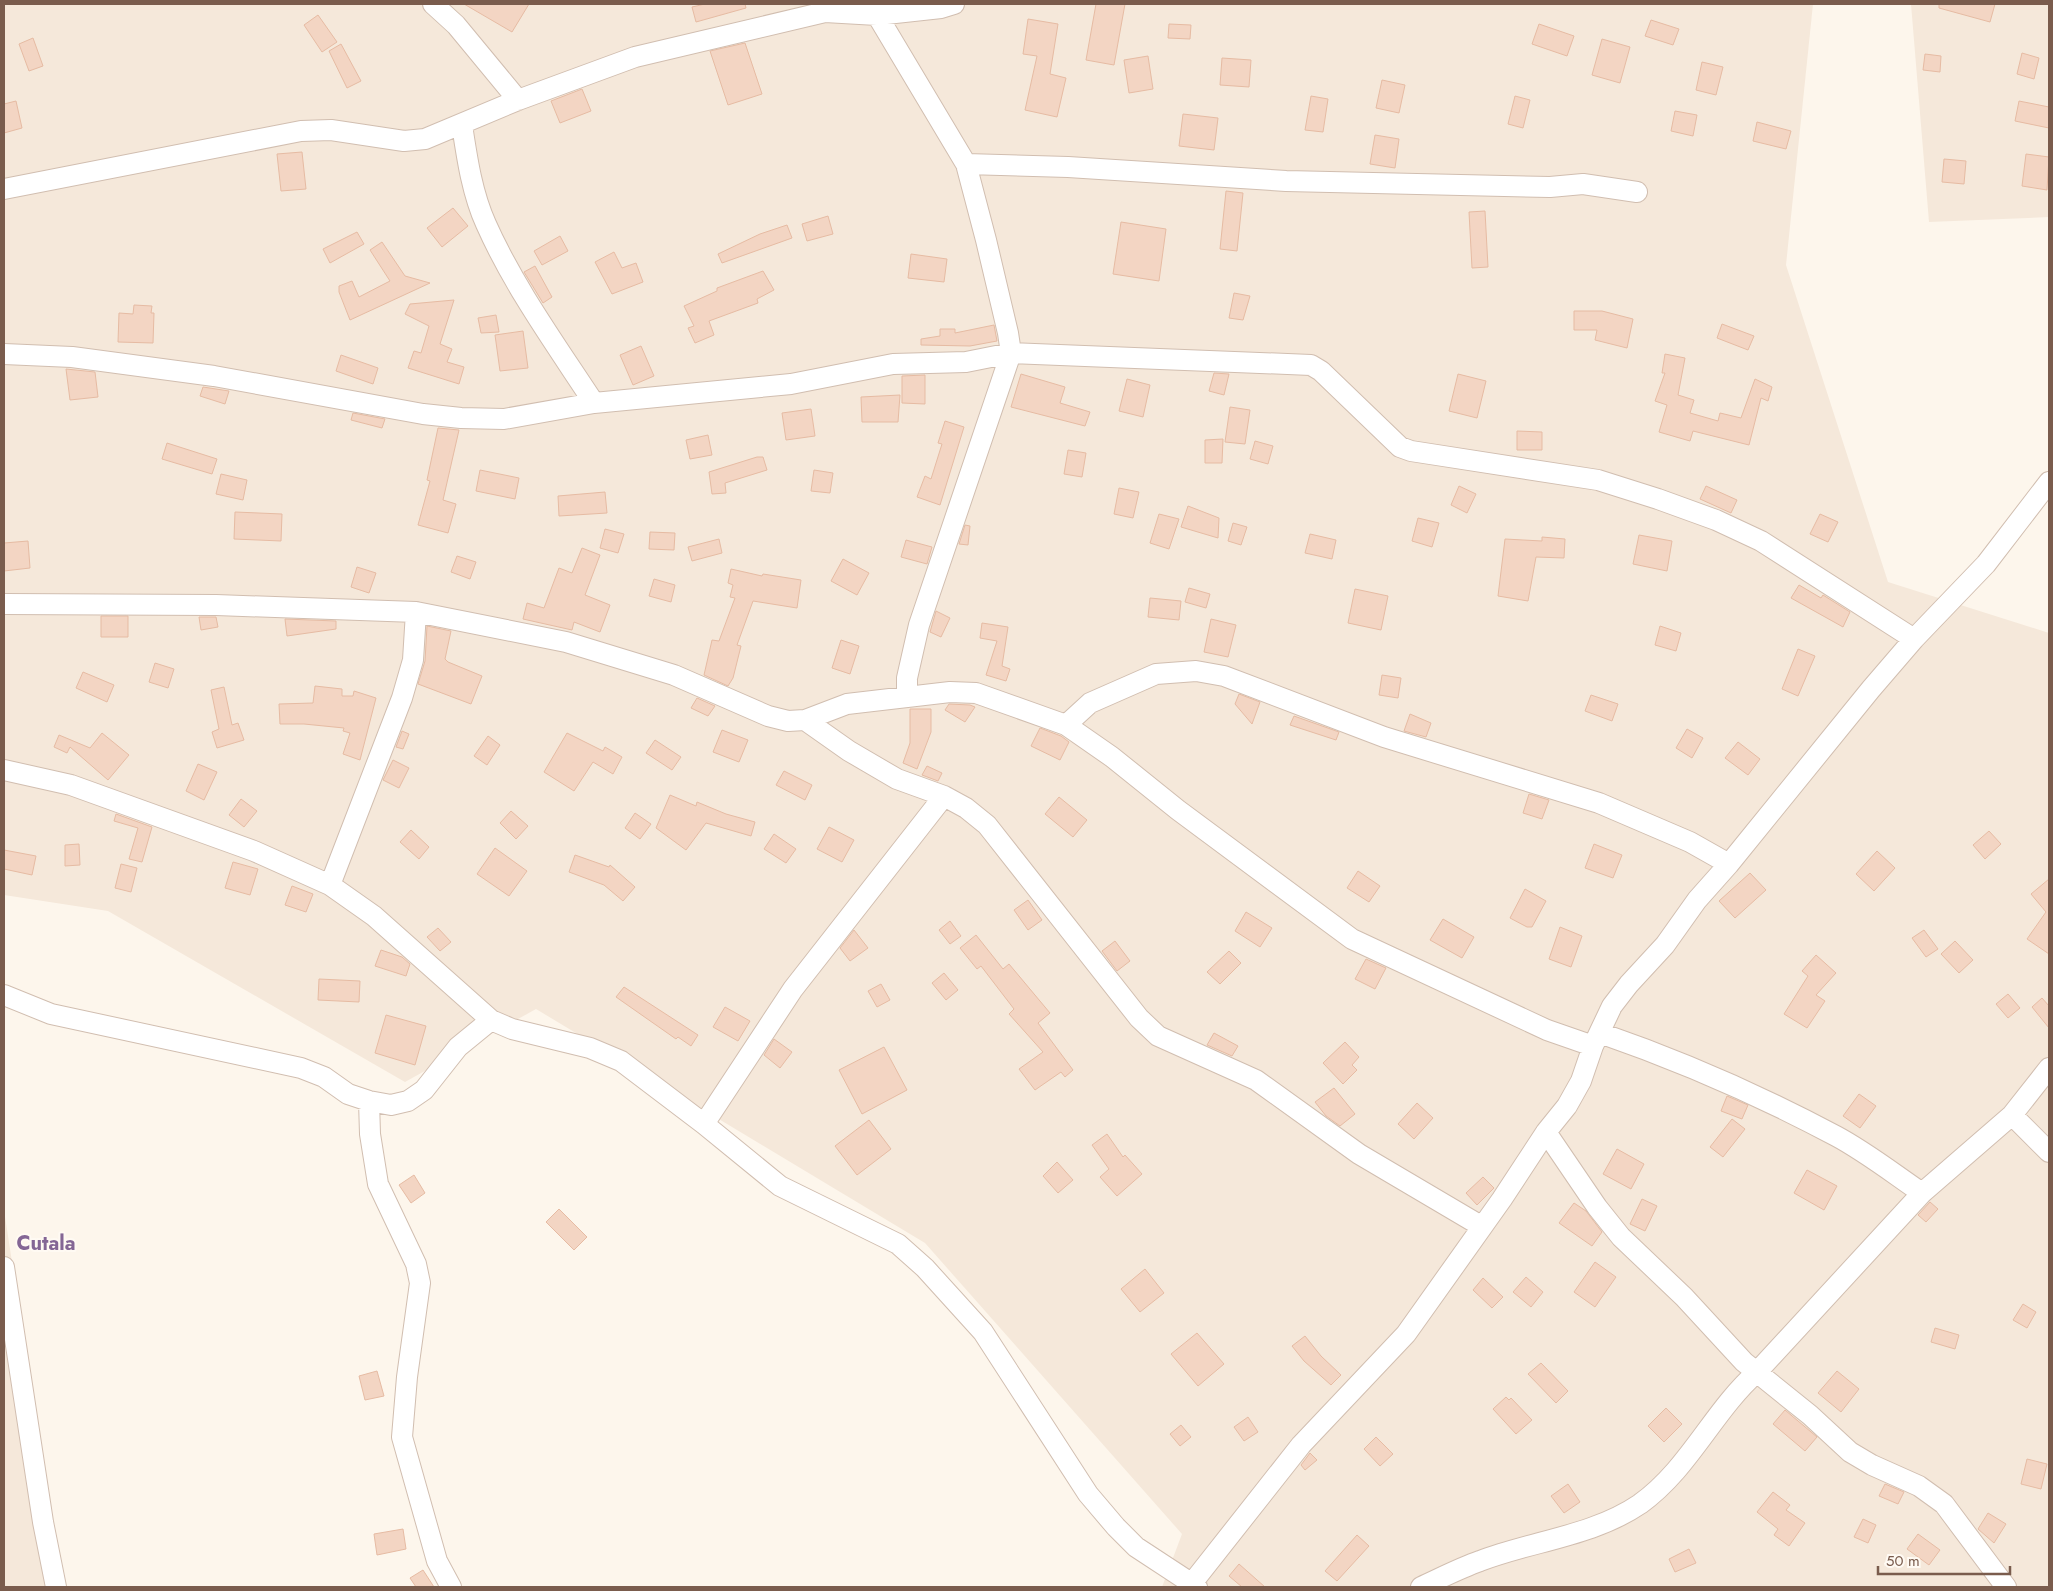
<svg xmlns="http://www.w3.org/2000/svg" width="2053" height="1591" font-family="Jost,sans-serif">
	<style>
		.residential { fill: #f5e8da }
		.building { fill: #f3d5c3; stroke: #e6bba3 }
		.lines { fill: none; stroke-linecap: round; stroke-linejoin: round }
		.street-casing { stroke: #d1beb0; stroke-width: 22 }
		.street { stroke: #fff; stroke-width: 20 }
		.labels { text-anchor: middle; dominant-baseline: central; stroke-width: 4; stroke-linejoin: round; paint-order: stroke }
		.district-label { font-size: 20px; font-weight: bold; fill: #846695; stroke: #fffaf3 }
	</style>
	<rect width="100%" height="100%" fill="#fdf6ec"/>
	<path class="residential" d="M4,4H1813L1786,265L1888,582L2049,633V1587H1162L1182,1534L925,1243L536,1009L405,1082L108,911L4,895Z
		M1911,4H2049V217L1929,222Z
		M4,1210L62,1587H4Z"/>
	<path class="building" d="M464,4H529L512,32Z
		M705,4H745L746,8L696,22L692,7Z
		M1096,4H1125L1114,65L1086,60Z
		M1939,4H1995L1990,22L1939,8Z
		M318,15L337,42L322,52L304,25Z
		M1028,19L1058,24L1050,74L1066,78L1057,117L1025,110L1037,56L1023,54Z
		M1651,20L1679,29L1673,45L1645,36Z
		M1169,24L1191,25L1190,39L1168,38Z
		M1539,24L1574,36L1567,56L1532,44Z
		M33,38L43,66L29,71L19,44Z
		M1602,39L1630,47L1620,83L1592,75Z
		M745,43L762,94L728,105L710,51Z
		M341,44L361,81L347,88L329,51Z
		M2022,53L2039,58L2034,79L2017,74Z
		M1925,54L1941,56L1940,72L1923,70Z
		M1148,56L1153,89L1129,93L1124,60Z
		M1222,58L1251,60L1249,87L1220,85Z
		M1702,62L1723,67L1716,95L1696,90Z
		M1382,80L1405,85L1399,113L1376,108Z
		M582,89L591,111L560,123L551,101Z
		M1311,96L1328,99L1323,132L1305,130Z
		M1515,96L1530,100L1523,128L1508,124Z
		M16,101L22,128L4,133V104Z
		M2019,101L2049,107V128L2015,121Z
		M1675,111L1697,115L1693,136L1671,131Z
		M1183,114L1218,118L1214,150L1179,146Z
		M1757,122L1791,131L1786,149L1753,141Z
		M1375,135L1399,139L1395,168L1370,164Z
		M302,152L306,189L281,191L277,154Z
		M2026,154L2049,157L2047,190L2022,186Z
		M1944,159L1966,161L1964,184L1942,182Z
		M1226,191L1243,193L1237,251L1220,249Z
		M453,208L468,226L442,247L427,228Z
		M1485,211L1488,267L1472,268L1469,212Z
		M828,216L833,234L807,241L802,224Z
		M1121,222L1166,229L1159,281L1113,274Z
		M787,225L792,238L722,263L718,254L760,234Z
		M357,232L364,244L330,263L323,249Z
		M560,236L568,251L542,265L534,251Z
		M382,242L405,276L430,283L350,320L339,292V286L352,281L359,297L390,281L370,250Z
		M614,252L622,268L636,263L643,282L612,294L595,262Z
		M911,254L947,259L944,282L908,278Z
		M535,266L552,297L543,303L524,272Z
		M763,271L774,290L757,299L758,303L709,321L714,335L695,343L688,328L694,326L684,306L717,291V288Z
		M1234,293L1250,296L1243,320L1229,318Z
		M454,300L440,344L452,349L447,362L464,367L459,384L408,368L414,351L421,353L429,326L405,314L410,304Z
		M134,305L152,306L151,313H154L153,343L118,342L119,313L133,314Z
		M1574,311H1602L1633,319L1627,348L1595,340L1597,330H1574Z
		M496,315L499,332L481,333L478,318Z
		M1722,324L1754,336L1748,350L1717,338Z
		M994,325L997,341L970,346L921,345V339L940,336V329H955V333Z
		M523,331L528,368L500,371L495,335Z
		M641,346L654,376L633,385L620,355Z
		M1665,354L1685,358L1678,395L1694,400L1690,413L1718,421L1720,413L1741,418L1755,379L1772,387L1768,401L1761,398L1749,445L1693,431L1690,441L1659,432L1667,405L1655,401L1665,373H1662Z
		M341,355L378,368L373,384L336,371Z
		M66,369L95,372L98,397L70,400Z
		M1214,373L1229,374L1224,395L1209,391Z
		M1021,374L1065,387L1060,403L1090,412L1085,426L1011,407Z
		M1458,374L1486,381L1477,418L1449,411Z
		M925,375V404L902,403V376Z
		M1127,379L1150,385L1143,417L1119,411Z
		M203,387L229,391L225,404L200,396Z
		M900,395L898,422H862L861,397Z
		M1230,407L1250,410L1245,444L1225,442Z
		M811,409L815,436L786,440L782,413Z
		M353,413L385,419L382,428L351,420Z
		M945,421L964,427L940,505L917,497L925,476L931,479L942,444L938,443Z
		M438,428L459,430L443,500L456,504L448,533L418,525L430,481L427,480Z
		M1517,431L1542,432V450H1517Z
		M708,435L712,455L690,459L686,440Z
		M1223,439L1222,463H1205V440Z
		M1255,441L1273,446L1268,464L1250,459Z
		M167,443L217,459L212,474L162,459Z
		M1068,450L1086,453L1082,477L1064,474Z
		M757,457H763L767,470L725,483L726,493L712,494L709,472Z
		M480,470L519,478L515,499L476,491Z
		M814,470L833,473L830,493L811,491Z
		M221,474L247,480L243,500L216,494Z
		M1459,486L1476,494L1467,513L1451,505Z
		M1706,486L1737,500L1731,513L1700,499Z
		M1119,488L1139,492L1133,518L1114,514Z
		M605,492L607,513L559,516L558,496Z
		M1188,506L1219,518L1218,538L1181,527Z
		M235,512L282,514L281,541L234,539Z
		M1159,514L1179,519L1169,549L1150,543Z
		M1820,514L1838,522L1828,542L1810,534Z
		M1418,518L1439,523L1432,547L1412,541Z
		M1233,523L1247,527L1241,545L1228,541Z
		M965,525L970,526L968,545L959,544Z
		M605,529L624,534L618,553L600,548Z
		M650,532L675,533L674,550L649,549Z
		M1310,534L1336,540L1332,559L1305,553Z
		M1639,535L1672,541L1667,571L1633,564Z
		M1542,537L1565,539L1564,558L1536,557L1528,601L1498,596L1505,539L1542,541Z
		M719,539L722,553L692,561L688,547Z
		M906,540L932,547L927,564L901,557Z
		M28,541L30,568L4,571V543Z
		M582,548L600,555L585,595L610,605L600,632L574,622L572,630L523,619L527,603L544,608L559,568L572,573Z
		M457,556L476,562L470,579L451,572Z
		M843,559L869,573L857,595L831,581Z
		M357,567L376,573L369,593L351,587Z
		M731,569L762,576L763,574L801,580L797,608L753,601L737,645L741,646L733,678L728,686L704,675L712,640L719,641L735,598L730,597L733,585L728,583Z
		M654,579L675,585L671,602L649,596Z
		M1799,585L1821,598L1823,595L1850,612L1843,627L1791,598Z
		M1189,588L1210,594L1206,608L1185,602Z
		M1355,589L1388,596L1381,630L1348,623Z
		M1150,598L1181,601L1179,620L1148,617Z
		M936,611L950,618L941,637L930,632Z
		M101,616H128V637H101Z
		M199,617H216L218,627L201,630Z
		M285,619L336,621V629L287,636Z
		M1211,619L1236,625L1228,657L1204,652Z
		M982,623L1008,627L1002,666L1010,669L1006,681L986,675L997,641L980,638Z
		M427,626L451,631L445,659L448,662L482,676L471,704L418,684L425,661Z
		M1660,626L1681,633L1676,651L1655,645Z
		M841,640L859,646L850,674L832,668Z
		M1798,649L1815,656L1798,696L1782,689Z
		M155,663L174,669L168,688L149,682Z
		M83,672L114,685L107,702L76,688Z
		M1382,675L1401,678L1398,698L1379,695Z
		M315,686L342,689V696H353L354,691L376,698L360,760L343,754L350,733L343,731L344,728L304,724H280L279,704L313,703Z
		M224,687L232,725L238,723L244,740L217,748L212,732L219,729L211,690Z
		M1239,694L1260,702L1252,724L1235,704Z
		M1591,695L1618,704L1612,721L1585,711Z
		M697,698L715,706L708,716L691,708Z
		M949,704L970,705L975,707L965,722L945,710Z
		M910,709H931V732L917,769L903,763L910,743Z
		M1410,714L1431,723L1426,737L1404,731Z
		M1294,716L1339,732L1336,740L1290,725Z
		M1040,728L1061,736L1069,742L1060,760L1031,746Z
		M1687,729L1703,738L1692,758L1676,748Z
		M722,730L748,740L739,762L713,752Z
		M402,731L409,734L403,749L396,747Z
		M102,733L129,755L108,780L70,747L67,753L54,747L59,735L90,748Z
		M567,733L603,751L605,747L622,757L613,774L593,762L574,791L544,772Z
		M488,736L500,745L487,765L474,756Z
		M655,740L681,757L672,770L646,753Z
		M1738,742L1760,759L1748,775L1725,758Z
		M393,760L409,768L399,788L383,780Z
		M198,764L217,772L204,800L186,791Z
		M927,766L942,773L938,781L922,775Z
		M784,771L812,785L805,800L776,785Z
		M1529,794L1549,800L1542,819L1523,813Z
		M670,795L696,806L697,802L726,814L755,822L751,836L706,823L686,850L656,828Z
		M1059,797L1087,820L1073,837L1045,814Z
		M241,799L257,811L244,827L229,815Z
		M511,811L528,826L516,839L500,823Z
		M635,813L651,824L640,839L625,828Z
		M116,814L152,827L142,862L129,859L138,828L114,821Z
		M829,827L854,840L842,862L817,849Z
		M411,830L429,847L419,859L400,842Z
		M1989,831L2001,844L1985,859L1973,845Z
		M774,834L796,849L786,863L764,849Z
		M79,844L80,865L65,866V845Z
		M1594,844L1622,855L1613,878L1585,868Z
		M495,848L527,871L509,896L477,874Z
		M4,850L36,856L32,875L4,869Z
		M1877,851L1895,868L1874,891L1856,874Z
		M575,855L609,867L610,865L635,887L623,901L604,885L569,872Z
		M233,862L258,869L250,895L225,888Z
		M121,864L137,868L131,892L115,888Z
		M1358,871L1380,886L1369,902L1347,888Z
		M1750,873L1766,890L1735,918L1719,901Z
		M2049,879V954L2027,939L2046,912L2031,894Z
		M292,886L313,894L306,912L285,905Z
		M1525,889L1546,901L1532,927H1527L1510,918Z
		M1028,900L1042,920L1028,930L1014,910Z
		M1246,912L1272,928L1260,947L1235,931Z
		M1443,919L1474,937L1462,958L1430,940Z
		M950,921L961,936L950,944L939,930Z
		M1560,927L1582,936L1571,967L1549,959Z
		M438,928L451,942L440,951L427,937Z
		M854,930L868,948L850,961L840,948Z
		M1924,930L1938,949L1926,957L1912,938Z
		M976,935L1003,969L1009,964L1050,1013L1038,1023L1073,1070L1065,1077L1061,1072L1035,1090L1019,1069L1043,1052L1009,1014L1014,1009L981,966L977,969L960,948Z
		M1115,941L1130,961L1117,971L1102,951Z
		M1955,941L1973,960L1959,973L1941,954Z
		M381,950L402,957L410,964L406,976L375,966Z
		M1229,951L1241,963L1220,984L1207,972Z
		M1816,955L1836,973L1816,995L1825,1001L1807,1028L1784,1014L1808,976L1802,971Z
		M1366,959L1386,968L1375,989L1355,979Z
		M944,973L958,990L946,1000L932,983Z
		M319,979L360,981L359,1002L318,1000Z
		M881,984L890,1000L877,1007L868,991Z
		M624,987L698,1035L691,1046L678,1037L676,1039L616,997Z
		M2008,994L2020,1008L2008,1018L1996,1004Z
		M2042,998L2049,1006V1028L2032,1007Z
		M725,1007L750,1021L738,1041L713,1027Z
		M386,1015L426,1026L415,1065L375,1053Z
		M1214,1033L1238,1046L1232,1056L1207,1045Z
		M774,1039L792,1052L780,1068L764,1055Z
		M1345,1042L1359,1057L1352,1065L1357,1070L1343,1084L1323,1063Z
		M884,1047L907,1090L862,1114L839,1070Z
		M1334,1088L1355,1114L1340,1126L1326,1116L1315,1102Z
		M1859,1094L1876,1106L1860,1128L1843,1116Z
		M1727,1096L1748,1105L1742,1119L1721,1111Z
		M1417,1103L1433,1118L1414,1139L1398,1124Z
		M1732,1119L1745,1129L1723,1157L1710,1147Z
		M869,1120L891,1149L857,1175L835,1146Z
		M1107,1134L1123,1157L1125,1155L1142,1174L1117,1196L1100,1177L1109,1169L1092,1145Z
		M1617,1149L1644,1164L1631,1189L1603,1174Z
		M1057,1162L1073,1180L1058,1193L1043,1176Z
		M1807,1170L1837,1186L1824,1210L1794,1193Z
		M414,1175L425,1193L411,1203L399,1185Z
		M1483,1177L1494,1188L1477,1205L1466,1193Z
		M1642,1199L1657,1206L1645,1231L1630,1224Z
		M1930,1202L1938,1209L1926,1222L1918,1215Z
		M1574,1203L1586,1211L1602,1232L1592,1246L1559,1223Z
		M559,1209L587,1237L574,1250L546,1222Z
		M1595,1262L1616,1277L1595,1307L1574,1292Z
		M1145,1269L1164,1293L1140,1312L1121,1289Z
		M1526,1277L1543,1292L1531,1307L1513,1292Z
		M1483,1278L1503,1297L1492,1308L1473,1290Z
		M2023,1304L2036,1312L2027,1328L2013,1320Z
		M1935,1328L1959,1335L1955,1349L1931,1342Z
		M1197,1333L1224,1364L1198,1386L1171,1354Z
		M1305,1336L1321,1356L1341,1375L1331,1385L1304,1361L1292,1346Z
		M1541,1363L1568,1391L1556,1403L1528,1374Z
		M377,1371L384,1396L365,1400L359,1376Z
		M1837,1371L1859,1389L1841,1412L1818,1393Z
		M1506,1397L1509,1400L1511,1398L1532,1420L1516,1434L1493,1409Z
		M1666,1408L1682,1424L1664,1442L1648,1426Z
		M1785,1410L1817,1437L1805,1451L1773,1424Z
		M1248,1417L1258,1432L1244,1441L1234,1427Z
		M1181,1425L1191,1437L1180,1446L1170,1434Z
		M1376,1437L1393,1454L1380,1466L1364,1449Z
		M1310,1453L1317,1460L1305,1470L1301,1465Z
		M2027,1459L2047,1464L2041,1489L2021,1484Z
		M1568,1484L1580,1502L1564,1513L1551,1496Z
		M1885,1484L1904,1492L1898,1504L1879,1496Z
		M1773,1492L1790,1505L1786,1510L1805,1523L1789,1546L1774,1535L1778,1529L1757,1512Z
		M1988,1513L2006,1524L1994,1543L1978,1529Z
		M1863,1519L1876,1525L1868,1543L1854,1537Z
		M403,1529L406,1549L377,1555L374,1534Z
		M1918,1534L1940,1550L1929,1565L1907,1549Z
		M1357,1535L1369,1546L1337,1581L1325,1571Z
		M1689,1549L1696,1563L1675,1572L1669,1559Z
		M1239,1564L1265,1587H1242L1229,1576Z
		M423,1570L434,1587H416L410,1578Z"/>
	<g class="lines">
		<defs>
			<path id="street" d="M433,4L456,25L518,100
				M875,4L877,15L966,164L986,240L1008,333L1011,353L919,625L907,678V697
				M462,125C467,158 472,193 486,224C514,287 556,345 594,403
				M966,164L1068,167L1286,181L1550,187L1583,184L1637,192
				M4,189L301,131L331,130L404,141L425,139L518,100L635,57L825,12L877,15L941,8L954,4
				M4,354L72,357L214,376L423,414L461,418L504,419L594,403L791,384L893,364L966,362L1011,353L1311,365L1321,371L1400,447L1411,451L1598,480L1658,499L1716,520L1761,541L1914,639
				M4,604L216,605L416,612L566,642L674,675L768,716L788,721L805,720L847,704L950,692L976,693L1066,725L1112,757L1178,810L1352,939L1547,1030L1593,1046
				M805,720L849,751L897,779L944,796L966,808L987,825L1139,1018L1158,1036L1256,1080L1359,1154L1481,1226
				M1066,725L1090,703L1156,674L1196,671L1224,676L1384,737L1599,803L1690,842L1729,864
				M4,770L71,785L254,851L330,885L374,916L491,1020L512,1029L590,1048L621,1061L704,1124L780,1186L898,1244L925,1268L983,1332L1088,1494L1116,1527L1136,1547L1197,1587
				M330,885L402,698L413,660L416,612
				M4,995L51,1014L301,1068L324,1077L348,1094L369,1101L391,1105L408,1101L424,1090L458,1047L491,1020
				M1600,1033C1681,1061 1761,1096 1836,1136C1866,1152 1894,1174 1922,1193
				M369,1101L370,1134L378,1184L416,1264L420,1283L407,1377L402,1437L437,1561L451,1587
				M2012,1115L2049,1152
				M704,1124L793,989L944,796
				M1546,1132L1597,1207L1621,1237L1684,1297L1744,1362L1810,1415L1850,1452L1872,1465L1919,1486L1944,1504L2006,1587
				M4,1267L43,1522L56,1587
				M1189,1587L1301,1445L1406,1334L1502,1199L1546,1132L1567,1106L1581,1081L1593,1046L1612,1006L1629,984L1665,945L1697,900L1729,864L1871,689L1914,639L1986,564L2049,482
				M1421,1587C1441,1578 1460,1568 1480,1561C1532,1541 1593,1536 1640,1504C1689,1469 1713,1411 1757,1372L1922,1193L2012,1115L2049,1068"/>
		</defs>
		<use href="#street" class="street-casing"/>
		<use href="#street" class="street"/>
	</g>
	<g class="labels">
		<g class="district-label">
			<text x="46" y="1243">Cutala</text>
		</g>
	</g>
	<rect width="2053" height="1591" fill="none" stroke="#7a5c4d" stroke-width="10"/>
	<path d="M1878 1566v8h132v-8" fill="none" stroke="#7a5c4d" stroke-width="2.5"/>
	<text x="1886" y="1566" font-size="15" fill="#7a5c4d" stroke="#fffaf3" stroke-width="4" paint-order="stroke">50 m</text>
</svg>
